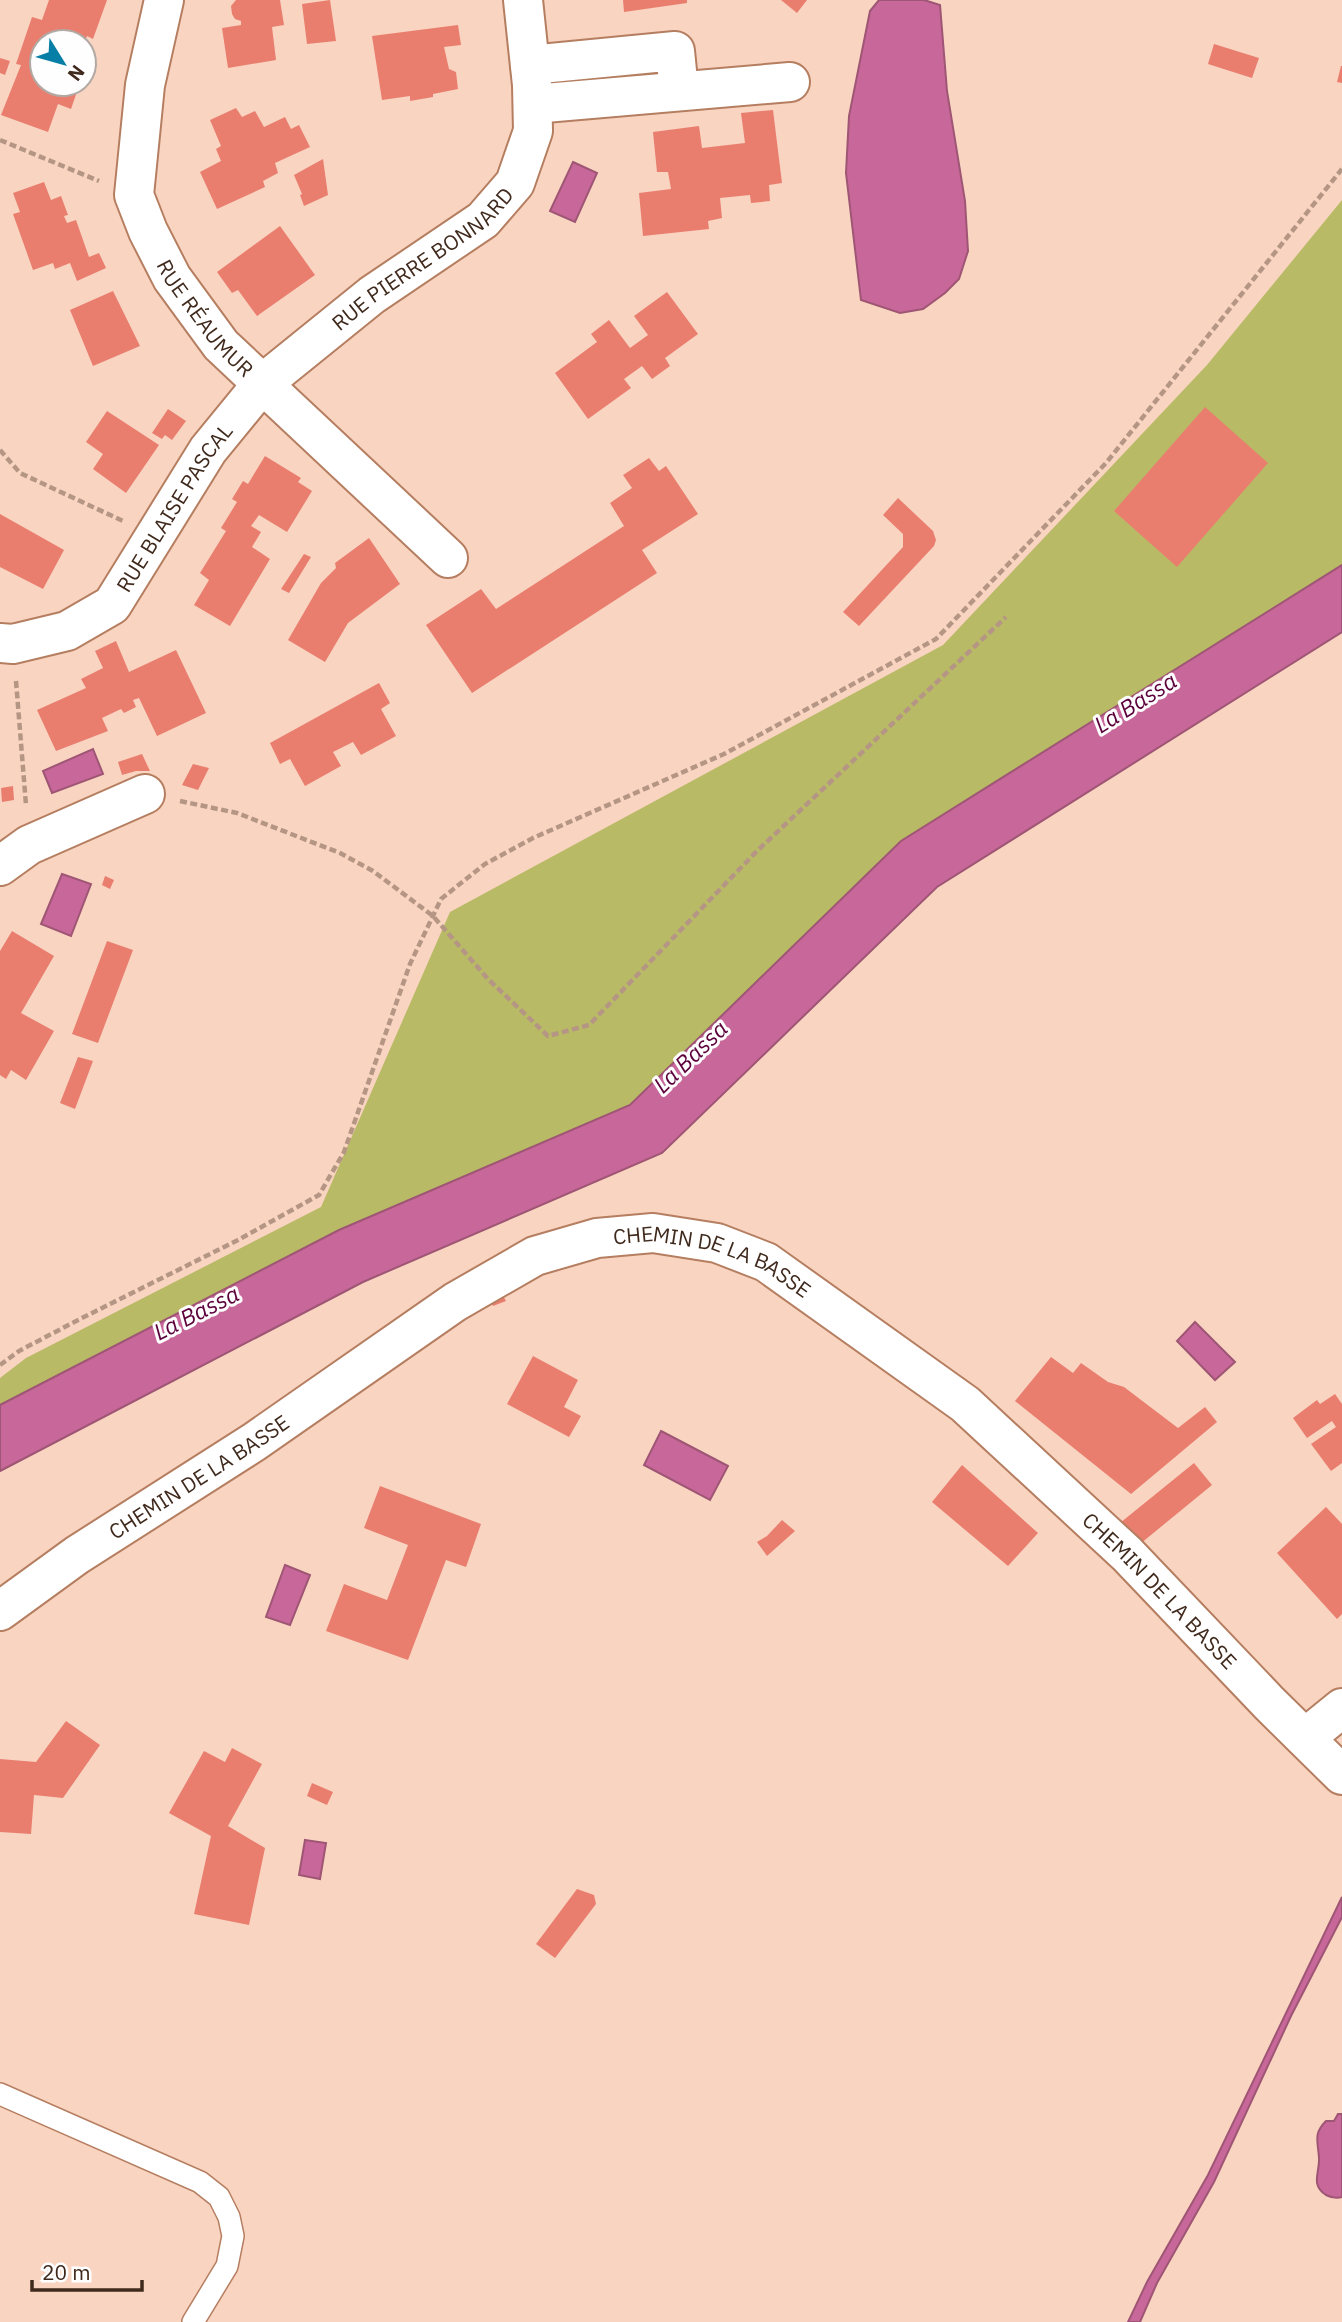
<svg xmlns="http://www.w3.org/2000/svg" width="1342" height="2322" font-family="'IBM Plex Sans',sans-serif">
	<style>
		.green { fill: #b9ba66 }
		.water { fill: #c8689a; stroke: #9f5574; stroke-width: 2 }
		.building { fill: #e97e6f }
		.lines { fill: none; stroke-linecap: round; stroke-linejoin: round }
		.lane-casing { stroke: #b57e60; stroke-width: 24 }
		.street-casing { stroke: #b57e60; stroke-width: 42 }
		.path { stroke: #b59685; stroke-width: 4.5; stroke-dasharray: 7 3.5; stroke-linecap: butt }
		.lane { stroke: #fff; stroke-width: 21 }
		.street { stroke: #fff; stroke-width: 38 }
		.labels { text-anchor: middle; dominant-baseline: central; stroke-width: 6; stroke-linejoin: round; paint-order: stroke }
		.street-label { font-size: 21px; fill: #402a1d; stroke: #fefefe }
		.water-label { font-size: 23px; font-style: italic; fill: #5c003b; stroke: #fefefe }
	</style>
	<rect width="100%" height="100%" fill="#f9d4c1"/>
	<path class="green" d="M1342,200V565L901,841L630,1105L339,1230L0,1405V1378L26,1358L321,1207L450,912L943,645L1207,365Z"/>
	<path class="water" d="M879,0H924L940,5L947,91L965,201L968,251L959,279L945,293L923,309L900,313L861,300L846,173L849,116L870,11Z
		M573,162L597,173L575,222L550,211Z
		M1342,565V632L937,887L662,1153L363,1282L0,1471V1405L339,1230L630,1105L901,841Z
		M93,749L103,774L52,793L43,771Z
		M62,874L91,884L71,936L41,924Z
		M1195,1322L1235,1362L1215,1380L1177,1341Z
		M661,1431L728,1466L710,1500L644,1465Z
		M285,1565L310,1575L290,1625L266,1617Z
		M305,1840L326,1843L320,1879L299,1875Z
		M1342,1897V1917L1291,2016L1214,2182L1157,2283L1140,2322H1128L1147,2282L1208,2175Z
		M1338,2114H1342V2197C1336,2199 1332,2198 1326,2195C1310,2185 1320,2172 1319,2158C1318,2141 1313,2134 1326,2121H1334Z"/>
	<path class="building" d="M49,0H107L93,39L87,36L85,42H42V84L79,86L71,109L58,104L48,132L1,115L21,65L16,64L32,17L42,20Z
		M236,0H280L284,25L272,27L276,60L228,68L222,28L241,25V21L235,19L232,14L231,6Z
		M330,0L336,41L307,44L302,4Z
		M623,0H687V3L624,12Z
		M781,0H807L797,13Z
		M458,25L461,45L444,47L449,69L456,72L458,89L433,94V97L410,101V96L382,100L372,36Z
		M1214,44L1259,58L1252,78L1208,64Z
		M0,58L10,61L5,75L0,73Z
		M1341,66H1342V83L1337,82Z
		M236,108L242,117L255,111L264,127L285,117L291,129L299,125L310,147L275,163L278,173L263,181L265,187L217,209L200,172L221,161L216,149L221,146L210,120Z
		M773,110L782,183L769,185L770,201L751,203L750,195L720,198L722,218L708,221L709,229L643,236L639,193L671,189L668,172H657L653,132L699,126L702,148L745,143L741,113Z
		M323,159L328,195L304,206L300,195L302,194L294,175Z
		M44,182L51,200L61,196L68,215L64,216L67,223L76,220L89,257L99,253L106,268L77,281L70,263L55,269L53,263L33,270L13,214L20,212L13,193Z
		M280,226L315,275L257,316L238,290L232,293L217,272Z
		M113,291L140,346L93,366L70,310Z
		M667,292L698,334L665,358L670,366L652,379L642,366L624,379L631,388L588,419L555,373L597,342L591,334L609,320L630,348L648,335L634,316Z
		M1205,407L1268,463L1177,567L1114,511Z
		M168,409L186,421L172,440L165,435L162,439L152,433Z
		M107,411L159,445L126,493L93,469L103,454L86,442Z
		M265,456L301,478L298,482L312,491L287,532L259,515L251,526L261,532L252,547L270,559L230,626L194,605L209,580L200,573L226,531L221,528L237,502L232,499L243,481L248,484Z
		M649,458L659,471L666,466L698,514L642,550L657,573L472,693L426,625L481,589L496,609L624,526L610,503L632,488L623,475Z
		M898,498L933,531L936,540L934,546L859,626L843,612L903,547V534L883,515Z
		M0,514L64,550L43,589L0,567Z
		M369,538L400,584L348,623L325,662L288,640L321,583L336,568L335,563Z
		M304,554L311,557L289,593L281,589Z
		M116,641L129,672L176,650L206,713L157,736L139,698L133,700L136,707L124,713L121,709L102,718L108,731L56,751L37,710L86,688L81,679L103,668L95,651Z
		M379,683L390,703L381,709L396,736L361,755L353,742L333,752L341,766L305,786L290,759L280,764L270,743Z
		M142,754L150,771H136L122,775L118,762Z
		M193,764L209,768L198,790L182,785Z
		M13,786L14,800L2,802L1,788Z
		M105,876L114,880L110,889L102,885Z
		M12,931L54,956L21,1013L54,1031L26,1080L11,1070L6,1079L0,1075V951Z
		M107,941L133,950L98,1043L72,1034Z
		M78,1057L93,1061L75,1109L60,1103Z
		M501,1292L506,1301L493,1306L488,1298Z
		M533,1356L578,1380L564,1407L581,1416L569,1437L507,1404Z
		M1051,1357L1073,1373L1081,1363L1108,1382L1124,1387L1178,1428L1205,1407L1217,1422L1131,1494L1015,1401Z
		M1335,1394L1342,1404V1463L1331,1471L1311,1444L1336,1427L1332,1421L1307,1438L1293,1418L1317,1400L1320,1404Z
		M1194,1463L1212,1485L1140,1544L1120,1523Z
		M962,1465L1038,1533L1008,1566L932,1502Z
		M380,1486L481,1524L466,1567L446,1560L408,1660L326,1631L344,1584L387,1600L408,1545L364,1528Z
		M1326,1507L1342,1524V1614L1337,1619L1277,1553Z
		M782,1520L795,1531L767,1556L757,1542L767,1536Z
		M66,1721L100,1745L63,1798L34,1795L31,1834L0,1832V1759L36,1762Z
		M232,1748L262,1764L228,1826L265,1848L249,1925L194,1914L211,1836L169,1813L204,1751L225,1762Z
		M312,1783L333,1792L327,1805L307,1796Z
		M577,1889L594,1895L596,1904L555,1958L536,1944Z"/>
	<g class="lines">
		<defs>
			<path id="lane" d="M0,2094L200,2182L219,2197L229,2217L233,2236L227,2266L193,2322"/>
			<g id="street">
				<path id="s1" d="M164,0L145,85L134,195L148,231L172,278L221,345L448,558"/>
				<path d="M530,65L675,51L679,91"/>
				<path d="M533,104L790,82"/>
				<path id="s2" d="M0,643L13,644L67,631L112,605L208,450L262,384L372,295L483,220L515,183L533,131L532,85L523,0"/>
				<path d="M0,866L29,845L145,794"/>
				<path id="s3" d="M0,1611L77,1555L254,1442L455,1302L535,1256L597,1238L653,1233L717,1243L766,1262L965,1404L1127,1554L1269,1703L1342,1775"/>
				<path d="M1305,1738L1342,1708"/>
			</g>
		</defs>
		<use href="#lane" class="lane-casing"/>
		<use href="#street" class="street-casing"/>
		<path class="path" d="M0,140L99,181
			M0,450L20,473L123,521
			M16,681L26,805
			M180,801L237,813L340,853L373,871L433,916L488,979L548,1036L589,1025L757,851L1006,617
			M0,1365L19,1351L80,1319L238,1240L319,1195L344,1152L410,964L441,899L485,864L533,838L724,754L936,639L1106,463L1342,169"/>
		<use href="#lane" class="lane"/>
		<use href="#street" class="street"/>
	</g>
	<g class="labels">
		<g class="street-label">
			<text stroke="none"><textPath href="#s2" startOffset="592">RUE PIERRE BONNARD</textPath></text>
			<text stroke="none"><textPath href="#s1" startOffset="341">RUE RÉAUMUR</textPath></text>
			<text stroke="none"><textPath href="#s2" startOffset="236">RUE BLAISE PASCAL</textPath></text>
			<text stroke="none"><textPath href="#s3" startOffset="828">CHEMIN DE LA BASSE</textPath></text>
			<text stroke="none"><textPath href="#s3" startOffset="240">CHEMIN DE LA BASSE</textPath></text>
			<text stroke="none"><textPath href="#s3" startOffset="1395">CHEMIN DE LA BASSE</textPath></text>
		</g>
		<g class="water-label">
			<text transform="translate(1135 702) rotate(-32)">La Bassa</text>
			<text transform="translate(690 1056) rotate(-44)">La Bassa</text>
			<text transform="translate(196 1312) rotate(-27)">La Bassa</text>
		</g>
	</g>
	<g transform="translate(63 63) rotate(127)"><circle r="33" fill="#fefefe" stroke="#b2a9a4" stroke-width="2"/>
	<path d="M0-5L12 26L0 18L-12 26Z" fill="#077ea5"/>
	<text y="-10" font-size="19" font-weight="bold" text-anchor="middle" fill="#402a1d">N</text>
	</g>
	<path d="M32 2280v10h110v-10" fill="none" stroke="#402a1d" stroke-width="3.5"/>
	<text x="42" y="2280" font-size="21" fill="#402a1d" stroke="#fefefe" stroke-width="5" paint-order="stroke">20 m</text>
</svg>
